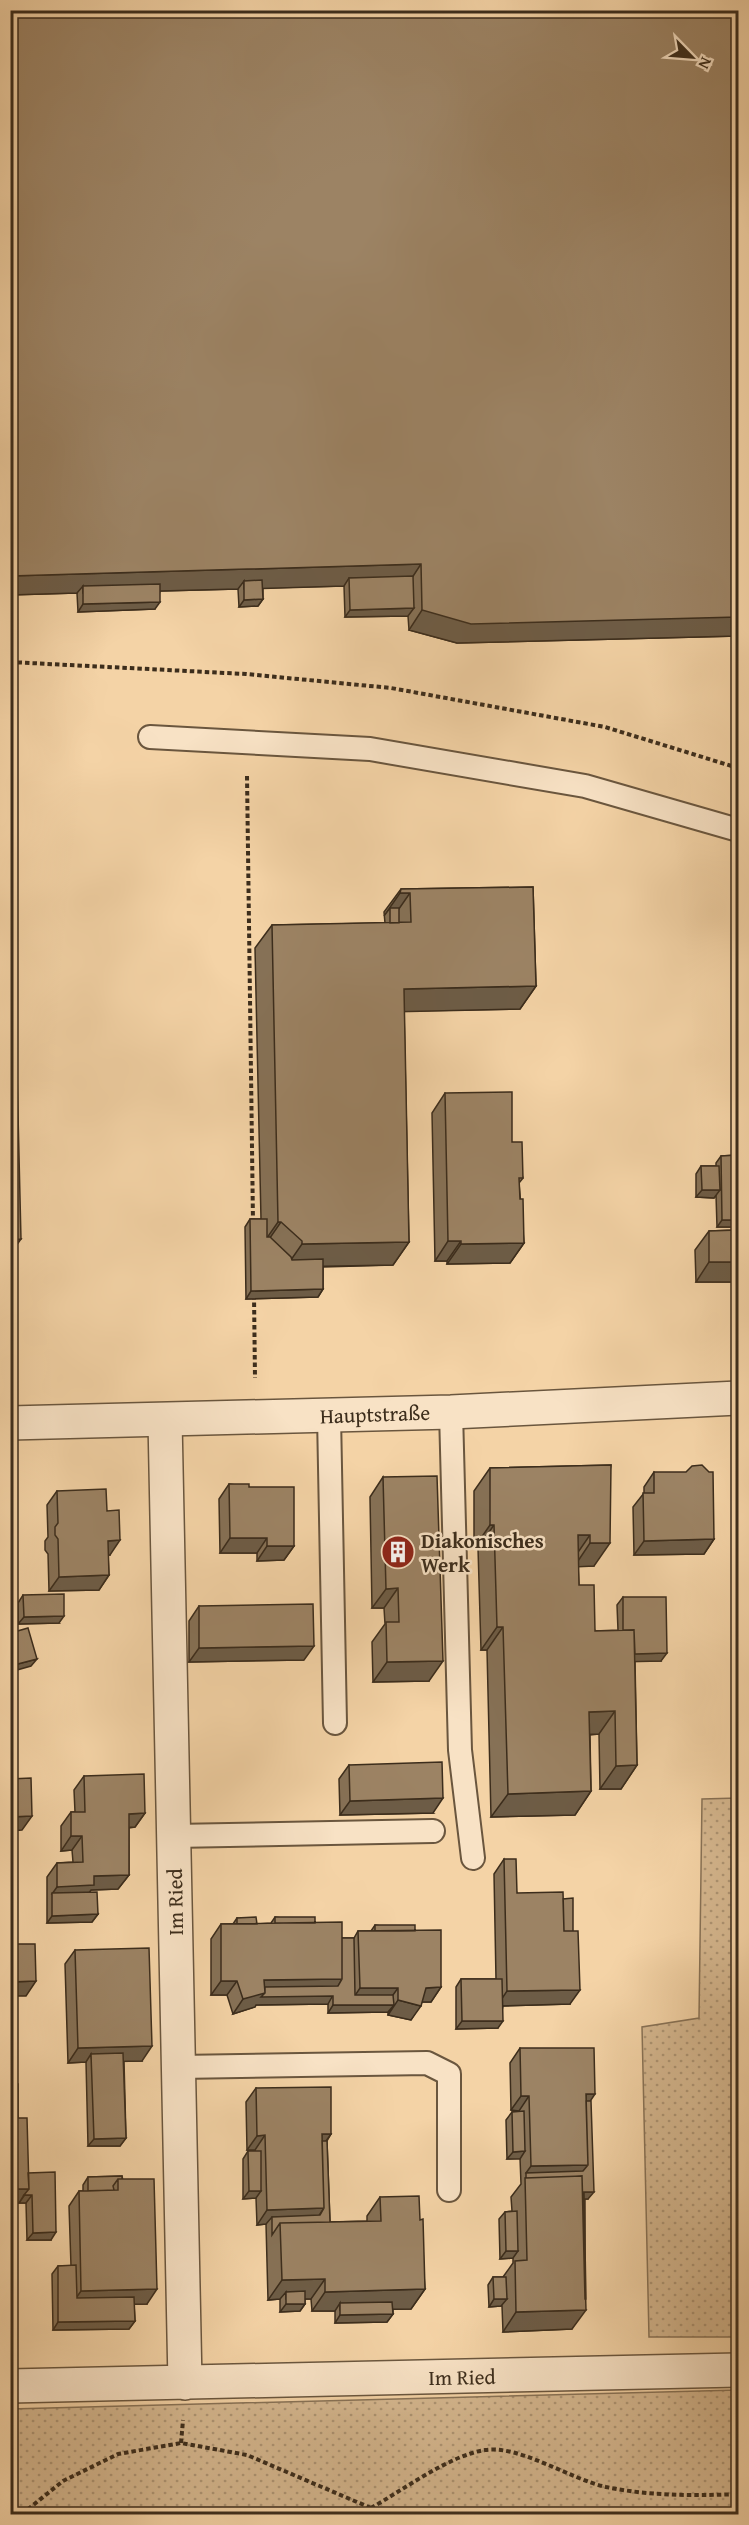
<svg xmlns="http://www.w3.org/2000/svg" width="749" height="2525" font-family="'Gentium Book Plus',serif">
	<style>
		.park { fill: url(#park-dots); stroke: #887256; stroke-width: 1.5 }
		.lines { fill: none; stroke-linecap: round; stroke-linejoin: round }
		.service-casing { stroke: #6a563e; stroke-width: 26 }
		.minor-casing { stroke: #6a563e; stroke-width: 36 }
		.tertiary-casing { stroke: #6a563e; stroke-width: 36 }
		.path { stroke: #3c2d1c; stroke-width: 4; stroke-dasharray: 4.5 3; stroke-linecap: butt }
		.service { stroke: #f8e2c5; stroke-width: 22 }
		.minor { stroke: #f8e2c5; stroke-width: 33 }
		.tertiary { stroke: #f8e2c5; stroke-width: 33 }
		.wall { fill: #867156; stroke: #3c2d1c; stroke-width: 1.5 }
		.shaded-wall { fill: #6d5c46; stroke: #3c2d1c; stroke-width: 1.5 }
		.building { fill: #9c8364; stroke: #3c2d1c; stroke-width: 1.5 }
		.labels { text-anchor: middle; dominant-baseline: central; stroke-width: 5; stroke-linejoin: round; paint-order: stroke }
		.street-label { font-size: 21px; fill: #3c2d1c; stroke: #f8e2c5 }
		.poi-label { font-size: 21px; font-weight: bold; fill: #3c2d1c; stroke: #f8e2c5; text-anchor: start }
	</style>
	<defs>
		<pattern id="park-dots" width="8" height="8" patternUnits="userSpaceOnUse" patternTransform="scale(1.5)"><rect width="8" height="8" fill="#d5b78f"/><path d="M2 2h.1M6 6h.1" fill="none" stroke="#ae9574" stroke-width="1.8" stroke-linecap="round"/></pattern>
	</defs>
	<rect width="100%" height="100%" fill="#f4d3a6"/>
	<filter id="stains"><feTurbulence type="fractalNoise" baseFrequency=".00333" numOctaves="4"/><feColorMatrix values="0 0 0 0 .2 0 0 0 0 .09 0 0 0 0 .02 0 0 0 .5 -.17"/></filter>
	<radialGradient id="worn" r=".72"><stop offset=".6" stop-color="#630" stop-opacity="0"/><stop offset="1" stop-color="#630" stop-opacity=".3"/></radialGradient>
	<path class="park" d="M738,1798V2337H649L642,2027L699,2018L702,1799Z
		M738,2390V2514H11V2409Z"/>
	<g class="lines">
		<defs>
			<path id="service" d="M150,737L370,749L585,786L738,830
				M451,1412L460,1750L473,1858
				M329,1416L335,1723
				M174,1836L433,1831
				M179,2067L427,2063L449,2074V2190"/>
			<path id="minor" d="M165,1420L185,2383
				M10,2386L738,2370"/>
			<path id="tertiary" d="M10,1423L451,1412L738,1398"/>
		</defs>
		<use href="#service" class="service-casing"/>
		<use href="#minor" class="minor-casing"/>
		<use href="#tertiary" class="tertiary-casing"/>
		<path class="path" d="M10,662L246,674L391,688L605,727L738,768
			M247,776L253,1222
			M254,1295L255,1378
			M181,2443L183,2420
			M371,2508C403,2490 450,2455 485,2450C520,2445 570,2479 606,2487C650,2496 694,2496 738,2494
			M22,2514L63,2481L118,2454L181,2443L247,2455L385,2514"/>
		<use href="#service" class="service"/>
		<use href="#minor" class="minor"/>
		<use href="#tertiary" class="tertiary"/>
	</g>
	<path class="wall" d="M738,10V636L457,643L409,630L408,616L345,617L344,586L263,588V599L258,606L239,607L238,589L160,591L155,609L78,612L77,593L10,595Z
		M533,887L536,986L520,1009L404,1011L409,1242L393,1265L323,1267V1289L318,1297L246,1299L245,1227L250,1219H261L255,948L272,925L385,923L384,912L401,889Z
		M445,1093L512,1142L523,1178L519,1183L524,1243L510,1263L447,1264V1261H435L432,1113Z
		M738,1154V1282H696L695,1250L709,1231L734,1230V1227H717L716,1195L714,1198L696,1197V1174L701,1166H716V1163L721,1156L737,1155Z
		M611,1465L594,1566H578L579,1585L595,1631L618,1630L617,1605L623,1597L661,1661H635L637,1765L621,1789H600L599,1734L590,1735L591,1791L575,1815L491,1817L487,1650H481L478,1548H474V1491L490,1468Z
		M654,1472L714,1539L704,1554L634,1555L633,1507L644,1493V1487Z
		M383,1477L429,1681L373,1682L372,1642L385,1624L384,1608H372L370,1497Z
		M229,1484L249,1487L294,1546L284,1560L257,1561V1553H220L219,1499Z
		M57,1491L107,1511L110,1555H108L109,1575L99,1590L49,1591L48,1554L45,1550V1541L48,1537L47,1505Z
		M23,1595L59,1623L18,1624V1603Z
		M199,1606L304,1660L189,1662V1621Z
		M349,1765L433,1813L340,1815L339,1779Z
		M84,1776L145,1813L135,1827L129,1828V1875L118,1889L91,1890L90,1892L98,1914L92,1922L47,1923V1877L57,1863L73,1862L72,1850L61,1851V1826L71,1812H75L74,1790Z
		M504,1859L517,1893L570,2004L503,2006L498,2028L456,2029V1987L461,1979H496L494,1874Z
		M275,1917L315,1923L342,1938H354L358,1931H371L375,1925L415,1931L441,1987L431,2002H422L411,2020L388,2015V2012L328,2013V2004L256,2005L255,2007L233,2014L227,1995H211V1939L221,1924H233L237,1918L257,1924L271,1923Z
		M75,1950L142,2061H124L126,2138L120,2146H88L86,2062L68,2063L65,1964Z
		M520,2048L590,2101L588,2199H585V2300L572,2329L503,2332L502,2306H501L489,2307L488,2285L493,2277H503L513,2263V2258L500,2259L499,2219L505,2212L512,2211L511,2197L521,2184L520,2158L507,2159L506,2120L512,2112H519V2111L511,2110L510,2063Z
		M10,2084L18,2118L28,2173L51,2240H27L26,2203H10Z
		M256,2088L331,2134L327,2141L330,2222L367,2221V2216L380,2197L420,2220L425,2289L411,2309H393V2314L387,2322L335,2323V2311H312L311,2299H305V2304L300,2311L280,2312V2299L268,2300L266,2224L257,2225L256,2198L243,2199V2159L248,2151H255V2150H247L246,2102Z
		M122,2176L147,2304H134L135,2321L129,2329L53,2330L52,2274L58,2266H71L69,2206L79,2191H83V2185L88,2177Z"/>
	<path class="shaded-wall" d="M421,564L408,584L349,578L344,586L244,589V581L238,589L83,593V586L77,593L10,595V576Z
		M263,599L258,606L239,607L244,600Z
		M160,602L155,609L78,612L83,604Z
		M414,608L408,616L345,617L350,610Z
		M422,610L738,617V636L457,643L409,630Z
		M400,893H410L394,916L390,908L384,916Z
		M536,986L520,1009L388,1012L404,989Z
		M702,1190H720L714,1198L696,1197Z
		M722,1220H738V1222L735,1227H717Z
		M278,1222H281L265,1245H262Z
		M21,1239L10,1254V1240Z
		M448,1241H461L447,1261H435Z
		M409,1242L393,1265L286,1267L302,1244Z
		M524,1243L510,1263L447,1264L461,1244Z
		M709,1262H738V1282H696Z
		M323,1289L318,1297L246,1299L251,1291Z
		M490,1525H494L478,1548H474Z
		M578,1535H590L574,1558Z
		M230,1538H267L257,1553H220Z
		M714,1539L704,1554L634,1555L644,1541Z
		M120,1540L110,1555H98L108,1541Z
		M590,1543H610L594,1566L574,1567Z
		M267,1546H294L284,1560L257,1561Z
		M109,1575L99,1590L49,1591L59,1577Z
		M398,1588L384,1608H372L386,1589Z
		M64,1616L59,1623L18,1624L24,1617Z
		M497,1627H503L487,1650H481Z
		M314,1646L304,1660L189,1662L199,1648Z
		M667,1653L661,1661L619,1662L624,1654Z
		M37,1659L31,1666L10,1672V1666Z
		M443,1661L429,1681L373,1682L387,1662Z
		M615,1711L599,1734L573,1735L589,1712Z
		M637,1765L621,1789H600L616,1766Z
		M591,1791L575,1815L491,1817L508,1794Z
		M443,1798L433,1813L340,1815L350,1801Z
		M145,1813L135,1827L119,1828L129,1814Z
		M32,1816L22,1830L10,1831V1817Z
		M71,1836H82L72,1850L61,1851Z
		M129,1875L118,1889L91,1890L84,1900L52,1894L57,1887L94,1876Z
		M98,1914L92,1922L47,1923L52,1916Z
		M342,1979L328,2004L256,2005L255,2007L233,2014L243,1999L264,1980Z
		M36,1981L26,1996H10V1982Z
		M221,1981H237L227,1995H211Z
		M441,1987L431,2002H416L426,1988Z
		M360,1988H398L388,2002L350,2003Z
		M580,1990L570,2004L497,2006L507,1991Z
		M398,2000L421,2006L411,2020L388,2015Z
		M333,2005H394L388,2012L328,2013Z
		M462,2021H503L498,2028L456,2029Z
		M152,2046L142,2061L92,2062L91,2054L86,2062L68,2063L78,2048Z
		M586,2094H595L585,2109Z
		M521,2096H529L519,2111L511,2110Z
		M322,2134H331L321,2148Z
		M265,2135L255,2150H247L257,2136Z
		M126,2138L120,2146H88L94,2139Z
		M525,2151L520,2159H507L513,2152Z
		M588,2165L578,2179L526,2173L531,2166Z
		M10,2189H29L19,2203H10Z
		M249,2191H261L256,2198L243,2199Z
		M584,2192H594L588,2199H579Z
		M24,2195H32L26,2203H19Z
		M324,2208L314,2223L272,2217L266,2224L257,2225L267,2210Z
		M56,2232L51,2240H27L33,2233Z
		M506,2251H518L513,2258L500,2259Z
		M325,2279L311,2299H286V2292L280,2299L268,2300L282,2280Z
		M157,2289L147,2304L71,2305L81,2291Z
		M425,2289L411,2309L340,2310V2303L335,2311H312L325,2292Z
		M494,2299H507L501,2306L489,2307Z
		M286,2304H305L300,2311L280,2312Z
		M586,2310L572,2329L503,2332L516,2312Z
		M393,2314L387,2322L335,2323L340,2315Z
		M135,2321L129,2329L53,2330L58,2322Z"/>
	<path class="building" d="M10,10H738V617L471,624L422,610L421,564L10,576Z
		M413,576L414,608L350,610L349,578Z
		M262,580L263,599L244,600V581Z
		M160,584V602L83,604V586Z
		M10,780L21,1239L10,1240Z
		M533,887L536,986L404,989L409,1242L302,1244V1241L281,1222H278L272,925L411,922L410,893H400L401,889Z
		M390,908H399V923H390Z
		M512,1092V1142H522L523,1178H519L520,1199H523L524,1243L461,1244V1241H448L445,1093Z
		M738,1155V1220H722L721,1156Z
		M701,1166H719L720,1190H702Z
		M250,1219H267V1237H270L291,1257L292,1260L323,1259V1289L251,1291Z
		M738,1230V1262H709V1231Z
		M611,1465L610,1543H590V1535H578L579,1585H594L595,1631L634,1630L637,1765L616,1766L615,1711L589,1712L591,1791L508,1794L503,1627H497L494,1525H490V1468Z
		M702,1465L709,1472H713L714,1539L644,1541L643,1493H654V1472H686L692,1466Z
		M437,1476L443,1661L387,1662L386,1622H399L398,1588L386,1589L383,1477Z
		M229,1484H249V1487H294V1546H267V1538H230Z
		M106,1489L107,1511L119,1510L120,1540L108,1541L109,1575L59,1577L58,1539L55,1535V1527L58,1523L57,1491Z
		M64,1594V1616L24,1617L23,1595Z
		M623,1597H666L667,1653L635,1654L634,1630H623Z
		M313,1604L314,1646L199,1648V1606Z
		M28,1628L37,1659L10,1666V1633H11L10,1630L13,1629L14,1632Z
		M442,1762L443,1798L350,1801L349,1765Z
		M144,1774L145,1813L129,1814V1875L94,1876V1885L57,1887V1863L83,1862L82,1836H71V1812H85L84,1776Z
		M31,1778L32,1816L10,1817V1779Z
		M504,1859H516L517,1893L563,1892L564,1931H578L580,1990L507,1991Z
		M97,1892L98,1914L52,1916V1893Z
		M573,1898V1931H564L563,1899Z
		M256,1917L257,1924H237V1918Z
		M275,1917H315V1923H275Z
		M342,1922V1979L264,1980L265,1993L243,1999L237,1981H221V1924Z
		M375,1925H415V1931H375Z
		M441,1930V1987L426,1988L421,2006L398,2000V1988H360L358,1931Z
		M342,1938H354L355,1995H393L394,2005H333V1996L261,1997L265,1993V1987L338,1986L342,1979Z
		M10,1944H35L36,1981L10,1982Z
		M149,1948L152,2046L78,2048L75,1950Z
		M461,1979H502L503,2021H462Z
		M520,2048H594L595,2094H586L588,2165L531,2166L529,2096H521Z
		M123,2053L126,2138L94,2139L91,2054Z
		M10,2084H18V2118H27L29,2189H10Z
		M331,2087V2134H322L324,2208L267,2210L265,2135L257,2136L256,2088Z
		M586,2101H591L594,2192H584L586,2299H585L582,2176L526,2178V2173L583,2171L588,2165Z
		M524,2111L525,2151L513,2152L512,2112Z
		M322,2141H327L330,2222L280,2223L272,2235V2217L320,2215L324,2208Z
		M248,2151H261V2191H249Z
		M55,2172L56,2232L33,2233L32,2195H24L29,2189L28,2173Z
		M122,2176V2179H118L113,2186L114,2190L88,2191V2177Z
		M582,2176L586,2310L516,2312L515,2261L527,2260L525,2178Z
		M118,2179H154L157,2289L81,2291L79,2191L118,2190Z
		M419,2196L420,2220L423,2219L425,2289L325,2292V2279L282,2280L280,2223L381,2221L380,2197Z
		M517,2211L518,2251H506L505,2212Z
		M76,2265L77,2298L134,2297L135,2321L58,2322V2266Z
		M493,2277H506L507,2299H494Z
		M305,2291V2304H286V2292Z
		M392,2302L393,2314L340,2315V2303Z"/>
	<defs>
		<symbol id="building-disc" viewBox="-11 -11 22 22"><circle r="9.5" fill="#8f2418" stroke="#f8e2c5"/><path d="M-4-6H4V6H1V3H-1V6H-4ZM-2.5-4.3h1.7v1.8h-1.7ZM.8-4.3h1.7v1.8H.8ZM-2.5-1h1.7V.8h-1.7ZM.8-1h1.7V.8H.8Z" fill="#fff"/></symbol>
	</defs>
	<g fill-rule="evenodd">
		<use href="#building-disc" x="379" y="1533" width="38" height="38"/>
	</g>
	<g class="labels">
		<g class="street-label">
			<text transform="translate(375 1414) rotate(-2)">Hauptstraße</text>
			<text transform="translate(175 1902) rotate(-91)">Im Ried</text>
			<text transform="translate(462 2377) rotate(-1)">Im Ried</text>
		</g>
		<g class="poi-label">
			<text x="421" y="1540">Diakonisches<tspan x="421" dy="24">Werk</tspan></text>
		</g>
	</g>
	<rect width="749" height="2525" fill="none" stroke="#f4d3a6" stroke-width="36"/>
	<rect x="12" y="12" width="725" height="2501" fill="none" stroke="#3c2d1c" stroke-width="3"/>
	<rect x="18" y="18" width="713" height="2489" fill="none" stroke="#3c2d1c" stroke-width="1.5"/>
	<g transform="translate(692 57) rotate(115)" stroke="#f8e2c5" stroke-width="4.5" paint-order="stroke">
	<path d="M0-4.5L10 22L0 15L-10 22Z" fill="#3c2d1c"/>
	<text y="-9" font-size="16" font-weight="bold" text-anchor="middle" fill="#3c2d1c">N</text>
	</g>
	<rect width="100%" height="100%" filter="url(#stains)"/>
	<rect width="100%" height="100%" fill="url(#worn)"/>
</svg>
